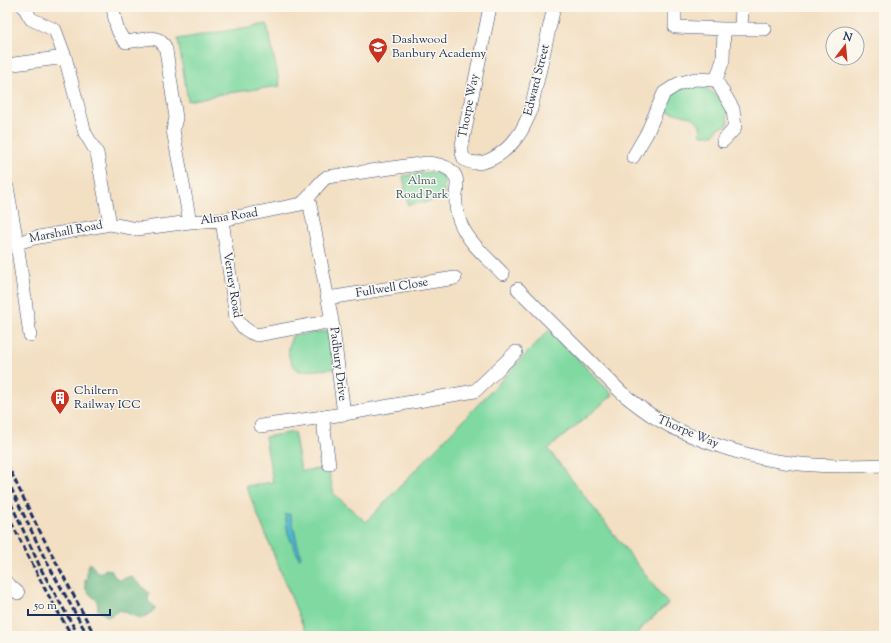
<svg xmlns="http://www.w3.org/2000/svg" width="891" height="643" font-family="'Sorts Mill Goudy',serif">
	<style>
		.green { fill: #7fd9a0; stroke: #4d847f }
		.forest { fill: #67b986; stroke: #417472 }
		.water { fill: #4eb5cc; stroke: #347295 }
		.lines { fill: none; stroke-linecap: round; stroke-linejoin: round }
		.minor-casing { stroke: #3b496d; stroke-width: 14 }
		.minor { stroke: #fff; stroke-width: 13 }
		.rail { stroke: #1b2f5e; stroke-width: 3; stroke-dasharray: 6 3; stroke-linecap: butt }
		.labels { text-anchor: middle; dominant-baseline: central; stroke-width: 3; stroke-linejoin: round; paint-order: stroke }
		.poi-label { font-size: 12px; fill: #1b2f5e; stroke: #fbf7ec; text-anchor: start }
		.street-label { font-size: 12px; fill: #1b2f5e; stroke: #fbf7ec }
		.park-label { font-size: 12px; fill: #345a6e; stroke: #fbf7ec }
	</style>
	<rect width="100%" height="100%" fill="#fbf7ec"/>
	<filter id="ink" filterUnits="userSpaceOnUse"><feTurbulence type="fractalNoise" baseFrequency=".025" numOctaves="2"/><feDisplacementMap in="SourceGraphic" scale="8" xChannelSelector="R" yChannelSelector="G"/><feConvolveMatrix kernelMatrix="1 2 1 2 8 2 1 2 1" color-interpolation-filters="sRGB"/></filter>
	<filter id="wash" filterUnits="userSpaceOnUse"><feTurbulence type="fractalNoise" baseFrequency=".012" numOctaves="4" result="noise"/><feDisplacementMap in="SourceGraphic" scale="16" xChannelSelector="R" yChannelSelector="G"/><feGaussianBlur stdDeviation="0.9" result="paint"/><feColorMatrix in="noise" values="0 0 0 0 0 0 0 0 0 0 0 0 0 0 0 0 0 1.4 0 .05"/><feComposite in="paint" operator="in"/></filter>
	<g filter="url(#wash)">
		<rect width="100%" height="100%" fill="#f3dfc2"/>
		<path class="green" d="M267,24L280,86L221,94L188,101L178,39Z
			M700,85C718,94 728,104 728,125L718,128L714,135H701L700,125L694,118L664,110L670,95L684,86Z
			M430,172L441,174L444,177V199L408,205L403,176Z
			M549,330L613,395L548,449L668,604L639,630L638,636H307L246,486L273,482L265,437L294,432L301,471L328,468L334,494L366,522Z
			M328,331L334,369L299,371C286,360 287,352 292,336Z"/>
		<path class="forest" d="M90,563L99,574L106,569L111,570L115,577L120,580L131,576L149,593L148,601L154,606L155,610L141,619L120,610L108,617L98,610L97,600C89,594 84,591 85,580L87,579V569Z"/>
		<path class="water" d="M285,514H290L301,557L299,558L288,534Z"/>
	</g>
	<g filter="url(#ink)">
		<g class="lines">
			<defs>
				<path id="minor" d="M24,7L31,19L55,30L65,57L85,133L97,153L110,224
					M113,7C115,20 116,33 126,42L152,38L159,40L164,45L166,50L176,118L173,130L190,222
					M490,7L462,145V153L464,159C482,171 506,152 517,137C523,130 526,121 530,113L554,7
					M675,7V27L724,29H765
					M741,29L742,7
					M7,65L65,57
					M716,80L723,60L724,29
					M633,157L647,133L664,93L678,84L695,79L716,80L733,109L735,128L723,141
					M7,187L17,243L30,335
					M309,200L332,321L344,414L475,391L516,352
					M222,220L236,318C241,327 247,332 257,335L332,321
					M17,243L34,238L110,224L137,229L190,222L222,220L301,204C312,197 316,184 327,177L427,163C439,164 456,167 457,183C457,190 455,197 456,204C456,213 460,223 464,230C473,247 490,260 503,274
					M518,289L622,393C634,403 646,412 659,420C693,440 753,459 792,463C823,467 854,466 884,465
					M328,298L455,278
					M322,416L329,464
					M261,426L344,414
					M7,583L18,593"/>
			</defs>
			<use href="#minor" class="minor-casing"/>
			<use href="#minor" class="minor"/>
			<path class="rail" d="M7,464L36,524L95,636
				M7,480L45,559L88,636
				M7,495L42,571L79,636
				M7,514L46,591L72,636"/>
		</g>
	</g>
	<defs>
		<symbol id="school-pin" viewBox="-11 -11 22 30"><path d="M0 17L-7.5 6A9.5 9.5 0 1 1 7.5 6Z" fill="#c8321e" stroke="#fbf7ec"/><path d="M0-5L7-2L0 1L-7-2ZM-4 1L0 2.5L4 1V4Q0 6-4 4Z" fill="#fff"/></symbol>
		<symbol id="building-pin" viewBox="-11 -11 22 30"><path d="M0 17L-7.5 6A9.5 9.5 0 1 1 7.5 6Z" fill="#c8321e" stroke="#fbf7ec"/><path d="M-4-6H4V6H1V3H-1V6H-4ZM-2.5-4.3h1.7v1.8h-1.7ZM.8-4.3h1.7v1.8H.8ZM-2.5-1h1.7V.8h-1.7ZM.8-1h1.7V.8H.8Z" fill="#fff"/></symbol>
	</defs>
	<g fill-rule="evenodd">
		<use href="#school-pin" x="367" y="36" width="22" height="30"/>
		<use href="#building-pin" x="49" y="387" width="22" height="30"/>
	</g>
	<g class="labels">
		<g class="poi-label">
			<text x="392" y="40">Dashwood<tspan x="392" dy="14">Banbury Academy</tspan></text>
			<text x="74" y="391">Chiltern<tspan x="74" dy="14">Railway ICC</tspan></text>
		</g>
		<g class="street-label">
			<text transform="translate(537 80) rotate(-76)">Edward Street</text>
			<text transform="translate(469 106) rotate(-79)">Thorpe Way</text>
			<text transform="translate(229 217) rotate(-8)">Alma Road</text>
			<text transform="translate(66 232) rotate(-11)">Marshall Road</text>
			<text transform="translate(232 285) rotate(81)">Verney Road</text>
			<text transform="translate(392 288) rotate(-9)">Fullwell Close</text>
			<text transform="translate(338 364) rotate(83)">Padbury Drive</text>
			<text transform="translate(688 432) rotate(23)">Thorpe Way</text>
		</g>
		<g class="park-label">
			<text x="422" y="181">Alma<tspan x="422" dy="14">Road Park</tspan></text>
		</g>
	</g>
	<rect width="891" height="643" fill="none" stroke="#fbf7ec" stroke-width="24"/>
	<g transform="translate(845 46) rotate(16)"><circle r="19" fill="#fbf7ec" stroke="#a1a7b3"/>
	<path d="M0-3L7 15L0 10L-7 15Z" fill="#c8321e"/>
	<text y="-6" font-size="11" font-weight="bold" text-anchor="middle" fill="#1b2f5e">N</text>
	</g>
	<path d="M28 609v6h82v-6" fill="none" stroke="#1b2f5e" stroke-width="2"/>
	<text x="34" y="609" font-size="12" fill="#1b2f5e" stroke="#fbf7ec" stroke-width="3" paint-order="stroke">50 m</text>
</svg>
